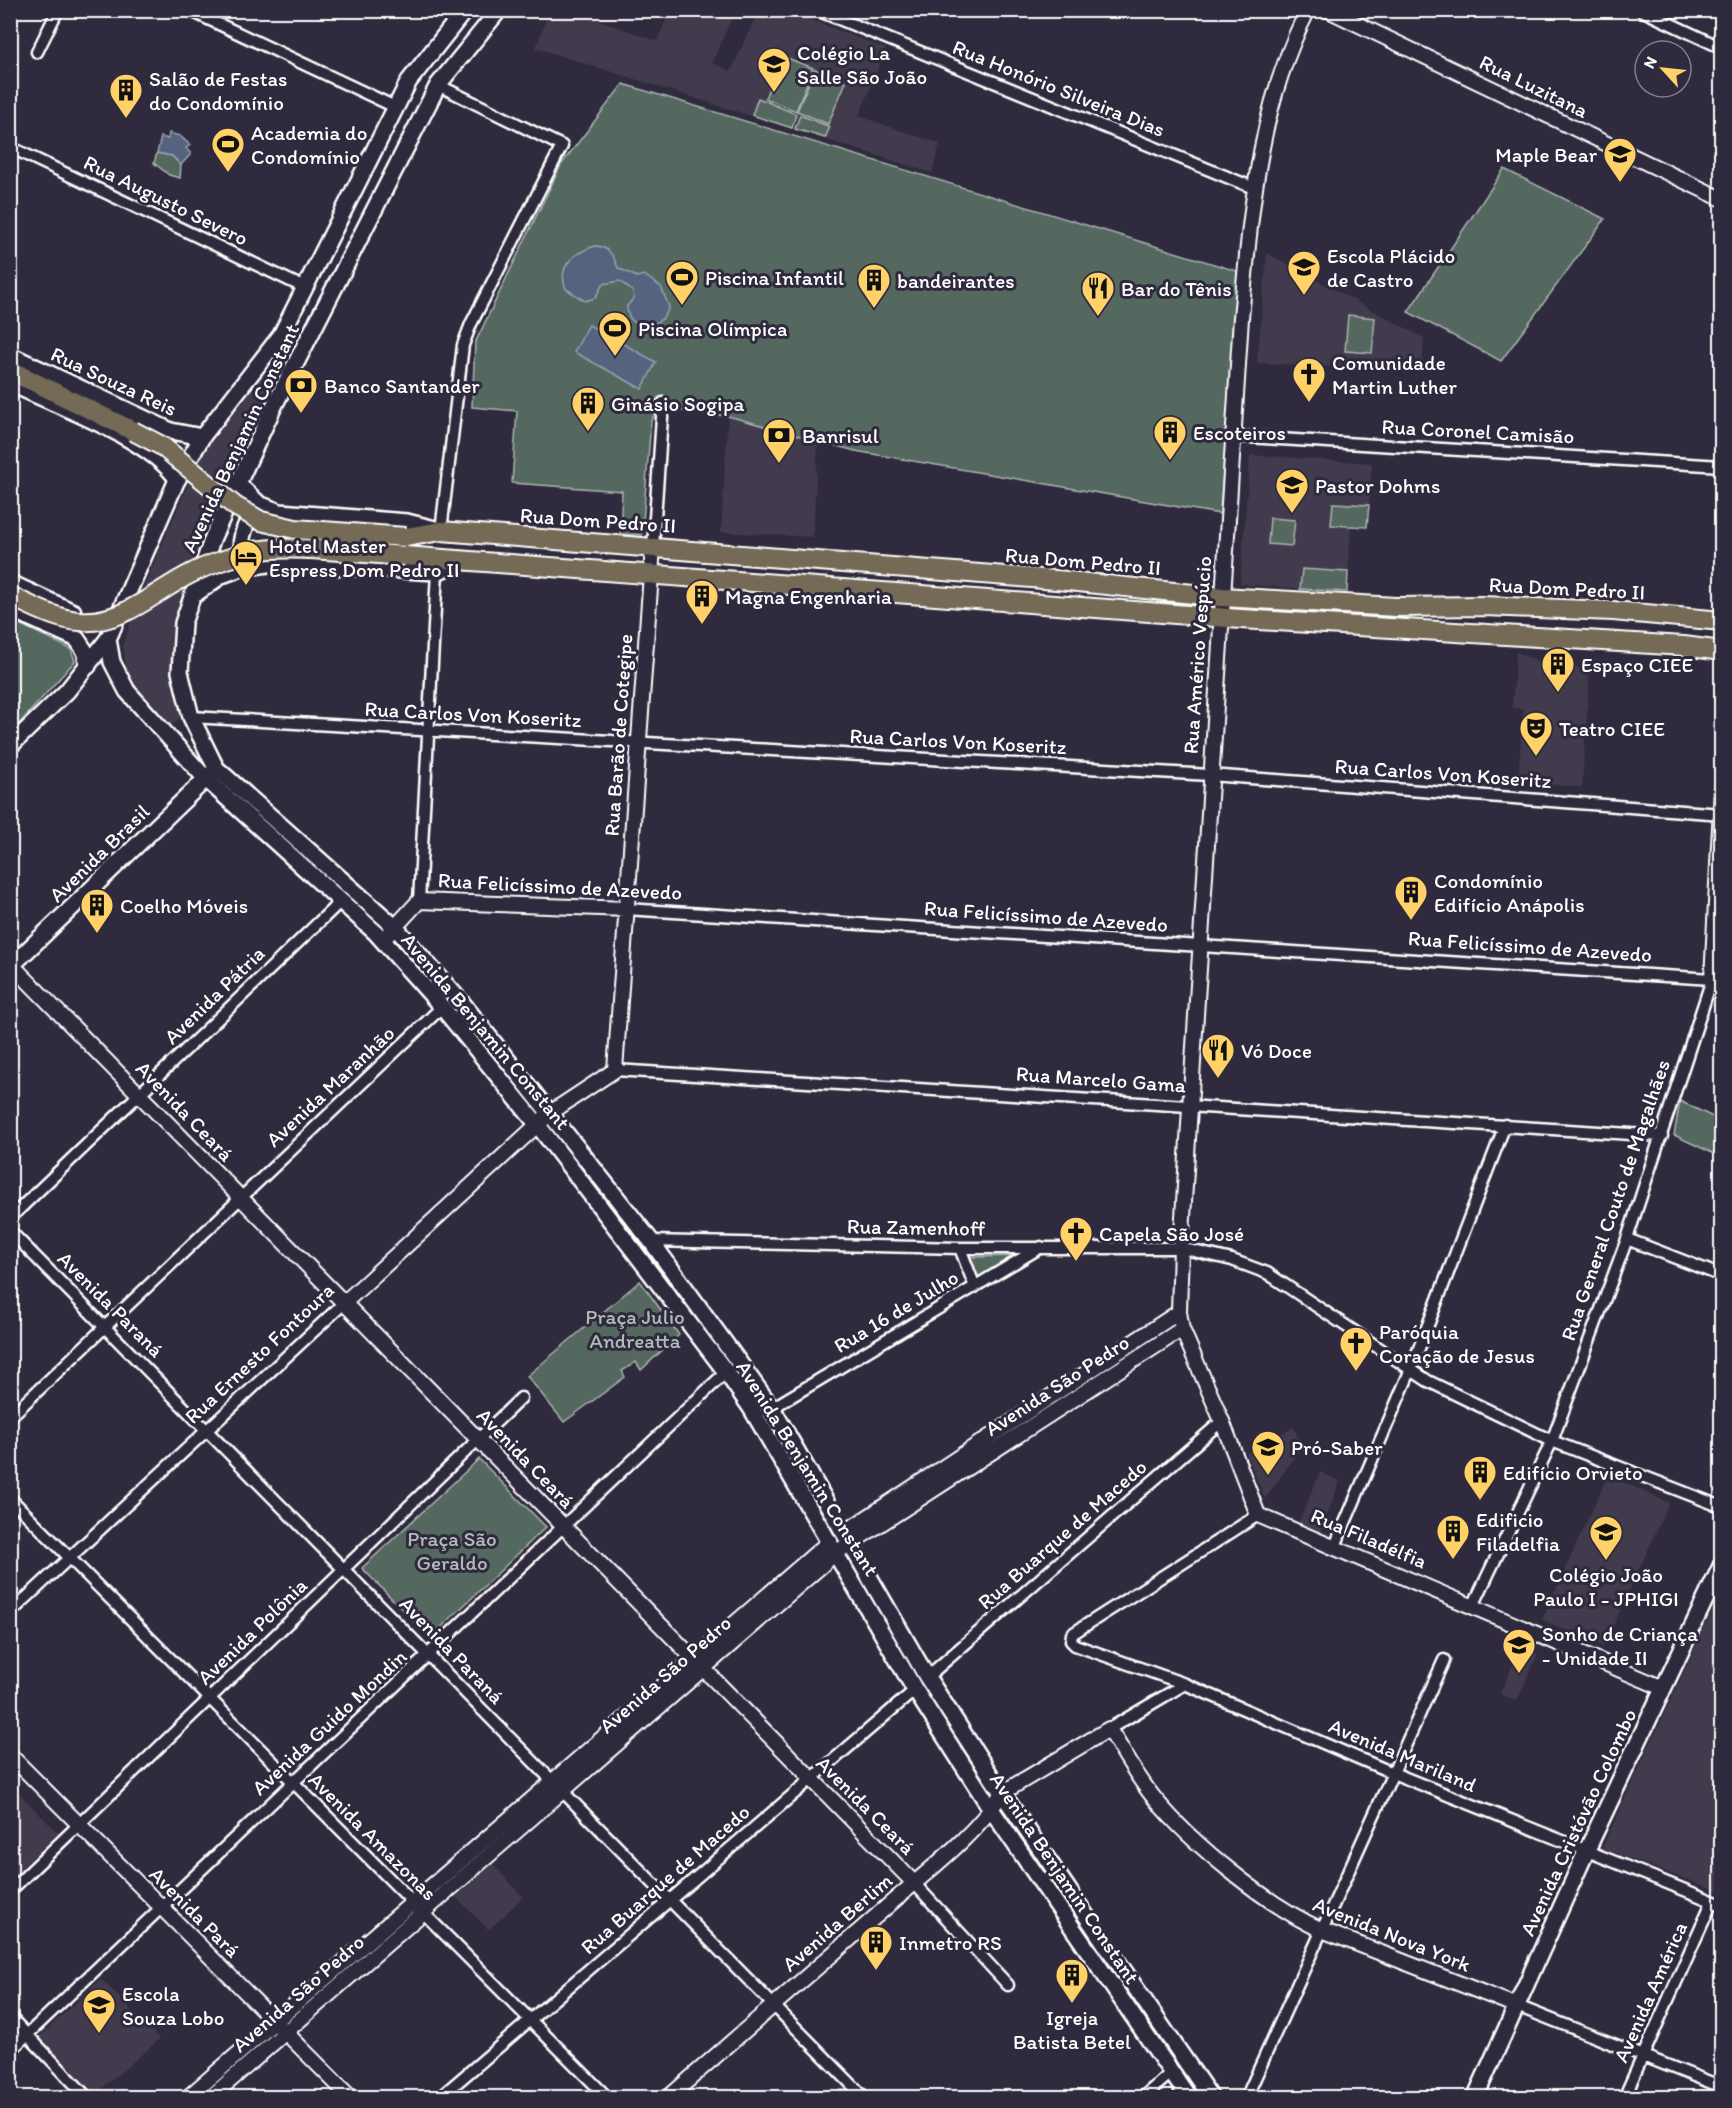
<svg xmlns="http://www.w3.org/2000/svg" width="1732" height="2108" font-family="Itim,sans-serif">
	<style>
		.built { fill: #433a4e }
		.green { fill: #556861; stroke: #aab4b0; stroke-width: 1.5 }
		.water { fill: #55647f; stroke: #99a2b2; stroke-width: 1.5 }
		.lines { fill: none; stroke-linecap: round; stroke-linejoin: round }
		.minor-casing { stroke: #fff; stroke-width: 15 }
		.tertiary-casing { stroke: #fff; stroke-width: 18 }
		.secondary-casing { stroke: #fff; stroke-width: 20 }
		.primary-casing { stroke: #fff; stroke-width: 22 }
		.minor { stroke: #2f2a3d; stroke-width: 10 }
		.tertiary { stroke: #2f2a3d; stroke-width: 14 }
		.secondary { stroke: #2f2a3d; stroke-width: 15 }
		.primary { stroke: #756a55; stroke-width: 18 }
		.primary-bridge-casing { stroke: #fff; stroke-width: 22; stroke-linecap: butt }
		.primary-bridge { stroke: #756a55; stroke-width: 18 }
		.labels { text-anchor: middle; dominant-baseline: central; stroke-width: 6; stroke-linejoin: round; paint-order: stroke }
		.poi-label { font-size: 21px; fill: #fff; stroke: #2f2a3d; text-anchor: start }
		.street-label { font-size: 21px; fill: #fff; stroke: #2f2a3d }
		.park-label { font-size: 21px; fill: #b2bbb8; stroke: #2f2a3d }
	</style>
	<rect width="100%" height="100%" fill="#2f2a3d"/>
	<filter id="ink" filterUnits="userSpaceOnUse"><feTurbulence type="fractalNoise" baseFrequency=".0167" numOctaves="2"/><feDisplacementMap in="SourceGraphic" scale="12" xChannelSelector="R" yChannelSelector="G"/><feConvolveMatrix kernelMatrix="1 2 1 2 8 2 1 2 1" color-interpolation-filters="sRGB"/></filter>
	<g filter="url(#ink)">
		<path class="built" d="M549,11H573L657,41L670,11H735L712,63L731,71L758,11H789L886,49L859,116L940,144L932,173L536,48Z
			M1267,253L1424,338L1422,371L1257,363Z
			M285,342L296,348L203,541L174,621L171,670L181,716L170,727L128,682L123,645L139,598L203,450Z
			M728,416L818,441L813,537L721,532Z
			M1250,455L1372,463L1367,527H1351L1347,592L1240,584Z
			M1516,652L1548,665L1590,668L1582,787L1518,783L1523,709L1512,708Z
			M1294,1427L1302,1447L1265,1499L1246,1453Z
			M1320,1472L1340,1481L1320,1533L1298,1524Z
			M1608,1475L1669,1503L1604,1647L1542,1620Z
			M1721,1592L1722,1892H1721L1602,1848Z
			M1521,1646L1538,1654L1517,1701L1500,1694Z
			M11,1785L58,1833L11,1879Z
			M493,1864L523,1897L489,1930L456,1897Z
			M101,1979L160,2039L95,2094L39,2037Z"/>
		<path class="green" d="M782,56L813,68L796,111L765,98Z
			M815,69L846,82L828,124L797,111Z
			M623,84L1237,271L1220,514L855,451L728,416L685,412L661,402L651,421L642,535L620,534L622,491L512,483L517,411L472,407L475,343L561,165Z
			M758,98L796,114L792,128L752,115Z
			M800,115L830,127L825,138L795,129Z
			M157,153L172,156L181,165L180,178L169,175L154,163Z
			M1504,169L1605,219L1501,361L1408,312Z
			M1348,315L1375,318L1372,353L1345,351Z
			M1333,503L1369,505L1367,527L1331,525Z
			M1270,518L1295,520L1292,546L1268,544Z
			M1302,569L1348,572L1347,592L1300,589Z
			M11,620L71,649L75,661L11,733Z
			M1680,1101L1721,1121V1157L1674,1135Z
			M1018,1256L978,1280L970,1257Z
			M640,1281L679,1335L641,1370L636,1362L622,1371L625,1377L564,1422L527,1376Z
			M479,1459L546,1527L430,1638L362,1568Z"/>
		<path class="water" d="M169,133L180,136L190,145L186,148L191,154L181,165L172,156L157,153L161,137L168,139Z
			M595,246C609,246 614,257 618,268L637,277L644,275L661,287L669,307C664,322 655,324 642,326C631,322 627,316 627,306L634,298L633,292L620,281L603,284L595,298L585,301L566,289C556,265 576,252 595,246Z
			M589,325L656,362L642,389L574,352Z"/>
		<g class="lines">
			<defs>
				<path id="minor" d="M189,10L395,107
					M817,10L1254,188
					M1641,10L1722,48
					M37,52L58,10
					M438,85L562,146L471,324L463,345L441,531
					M10,147L305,288
					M10,386C56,408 150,441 176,482
					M1232,436L1722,466
					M653,547L663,403
					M10,580L75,610L77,625
					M191,717L1210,775L1722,814
					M419,901L437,572
					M626,909L1712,979L1627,1239L1552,1441L1473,1606
					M615,1070L1662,1136
					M10,1218L341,901
					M10,1231C296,1519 579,1810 865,2098
					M1627,1239L1722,1276
					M651,1241L960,1248H1181L1232,1260L1267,1273L1428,1381L1552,1441L1722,1507
					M960,1248L975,1287
					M772,1408L1041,1247
					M10,1417L442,1007
					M10,1498L608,2098
					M1258,1515L1072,1634L1071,1641L1075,1645L1185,1684L1393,1773L1722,1905
					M1335,1546L1411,1369L1505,1125
					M10,1613L344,1303
					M927,1677L1222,1421
					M1109,1729L1185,1684
					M914,1883L1008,1985
					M10,1891L521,1398
					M1517,2006L1722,2087
					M10,2017L88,2098
					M10,2051L726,1372
					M439,2098L915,1690
					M1142,2098L1172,2072
					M1246,2098L1444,1660
					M1624,2098L1712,1902"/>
				<path id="tertiary" d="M1308,10C1258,107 1251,212 1241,318L1181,1248L1179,1312L1182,1329L1222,1421L1258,1515L1663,1688
					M1328,10L1722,199
					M1722,788L1712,979L1722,983
					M383,940L419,901L626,909
					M12,965L914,1883
					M344,1303L550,1113L615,1070L653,547
					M845,1532L1179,1312
					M10,1755L351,2098
					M187,2098L830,1541
					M210,2098L837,1552L1182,1329
					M668,2098C739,2035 811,1973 882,1911C921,1876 974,1838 1002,1793L1109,1729C1124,1752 1137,1778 1155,1799C1192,1844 1268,1906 1322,1930L1517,2006"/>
				<path id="secondary" d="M499,10L438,85L274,406L213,537L183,623L180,672L191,717L216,768L395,927L463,1004L651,1241L772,1408L927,1677L1002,1793L1211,2098
					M10,355L171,431L202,437
					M237,483L259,504L280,512L407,522L439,530
					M243,565C238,541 243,526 257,507
					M194,595L222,575L241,568L275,563L437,572L462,560
					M10,609L77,639L85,651L88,666
					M108,639L112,662L127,691L206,779L376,933L442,1007L537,1124L726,1372L751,1408L915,1690L991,1809L1189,2098
					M10,746L67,691L108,639L176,482L202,437L281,335L409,81L465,10
					M10,967L212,773
					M1475,2098L1586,1852L1722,1564"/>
				<path id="primary" d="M10,370L133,431
					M406,537L441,531L1068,581L1222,597L1396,607L1484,606L1613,611L1722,621
					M405,556L1241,619L1684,646L1722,651"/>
			</defs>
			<use href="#minor" class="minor-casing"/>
			<use href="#tertiary" class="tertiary-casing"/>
			<use href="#secondary" class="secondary-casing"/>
			<use href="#primary" class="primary-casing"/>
			<use href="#minor" class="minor"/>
			<use href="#tertiary" class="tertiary"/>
			<use href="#secondary" class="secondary"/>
			<use href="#primary" class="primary"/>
			<defs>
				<path id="primary-bridge" d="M133,431L162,446L235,506L261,521L295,529L406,537
					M10,596C32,606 55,619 79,621C122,625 154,592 190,574C209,564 229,558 250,552C287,543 363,554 405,556"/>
			</defs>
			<use href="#primary-bridge" class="primary-bridge-casing"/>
			<use href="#primary-bridge" class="primary-bridge"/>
		</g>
	</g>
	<defs>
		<symbol id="school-pin" viewBox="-11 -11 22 30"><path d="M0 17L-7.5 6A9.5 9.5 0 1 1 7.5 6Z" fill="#ffd166" stroke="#2f2a3d"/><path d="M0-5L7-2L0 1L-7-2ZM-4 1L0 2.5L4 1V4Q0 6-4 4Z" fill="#111"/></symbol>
		<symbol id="building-pin" viewBox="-11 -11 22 30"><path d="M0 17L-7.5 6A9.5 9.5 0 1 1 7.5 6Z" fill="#ffd166" stroke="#2f2a3d"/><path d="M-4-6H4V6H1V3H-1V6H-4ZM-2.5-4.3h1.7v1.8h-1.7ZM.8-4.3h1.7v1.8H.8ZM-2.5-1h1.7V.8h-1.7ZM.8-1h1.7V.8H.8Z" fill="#111"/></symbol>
		<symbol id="stadium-pin" viewBox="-11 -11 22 30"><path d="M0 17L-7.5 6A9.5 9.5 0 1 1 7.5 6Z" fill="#ffd166" stroke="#2f2a3d"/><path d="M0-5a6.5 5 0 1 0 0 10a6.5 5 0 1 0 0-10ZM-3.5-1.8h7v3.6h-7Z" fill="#111"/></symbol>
		<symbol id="restaurant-pin" viewBox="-11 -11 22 30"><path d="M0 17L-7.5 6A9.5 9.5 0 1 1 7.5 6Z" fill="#ffd166" stroke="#2f2a3d"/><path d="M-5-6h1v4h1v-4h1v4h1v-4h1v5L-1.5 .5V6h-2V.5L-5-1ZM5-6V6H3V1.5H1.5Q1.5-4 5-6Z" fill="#111"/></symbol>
		<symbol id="church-pin" viewBox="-11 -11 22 30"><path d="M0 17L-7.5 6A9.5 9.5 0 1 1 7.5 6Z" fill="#ffd166" stroke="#2f2a3d"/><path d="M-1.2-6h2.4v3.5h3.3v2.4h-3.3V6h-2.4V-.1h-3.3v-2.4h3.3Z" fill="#111"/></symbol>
		<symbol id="bank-pin" viewBox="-11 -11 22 30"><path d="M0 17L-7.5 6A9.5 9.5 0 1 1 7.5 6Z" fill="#ffd166" stroke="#2f2a3d"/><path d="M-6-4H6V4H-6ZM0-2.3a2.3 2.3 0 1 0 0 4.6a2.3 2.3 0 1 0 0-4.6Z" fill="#111"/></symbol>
		<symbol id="hotel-pin" viewBox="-11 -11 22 30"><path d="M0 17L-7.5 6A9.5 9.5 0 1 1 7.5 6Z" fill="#ffd166" stroke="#2f2a3d"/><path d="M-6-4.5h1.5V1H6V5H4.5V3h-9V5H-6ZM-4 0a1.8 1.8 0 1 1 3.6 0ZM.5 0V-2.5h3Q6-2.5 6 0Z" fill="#111"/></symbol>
		<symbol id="theatre-pin" viewBox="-11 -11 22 30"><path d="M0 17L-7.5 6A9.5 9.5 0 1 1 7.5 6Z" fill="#ffd166" stroke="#2f2a3d"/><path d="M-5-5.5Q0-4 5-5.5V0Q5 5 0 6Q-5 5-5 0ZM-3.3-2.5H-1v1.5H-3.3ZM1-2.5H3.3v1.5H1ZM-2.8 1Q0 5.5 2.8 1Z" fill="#111"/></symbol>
	</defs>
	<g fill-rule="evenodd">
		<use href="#school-pin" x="755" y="45" width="38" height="52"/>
		<use href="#building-pin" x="107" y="71" width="38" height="52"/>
		<use href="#stadium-pin" x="209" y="125" width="38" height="52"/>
		<use href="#school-pin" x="1601" y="135" width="38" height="52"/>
		<use href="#school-pin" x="1285" y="248" width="38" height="52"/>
		<use href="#stadium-pin" x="663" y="258" width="38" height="52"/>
		<use href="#building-pin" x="855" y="261" width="38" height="52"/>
		<use href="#restaurant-pin" x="1079" y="269" width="38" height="52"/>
		<use href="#stadium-pin" x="596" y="309" width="38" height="52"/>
		<use href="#church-pin" x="1290" y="355" width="38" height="52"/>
		<use href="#bank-pin" x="282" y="366" width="38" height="52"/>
		<use href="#building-pin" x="569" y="384" width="38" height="52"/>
		<use href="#building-pin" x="1151" y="413" width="38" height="52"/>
		<use href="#bank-pin" x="760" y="416" width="38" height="52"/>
		<use href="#school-pin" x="1273" y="466" width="38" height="52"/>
		<use href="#hotel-pin" x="227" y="538" width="38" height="52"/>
		<use href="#building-pin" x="683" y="577" width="38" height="52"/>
		<use href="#building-pin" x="1539" y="645" width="38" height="52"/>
		<use href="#theatre-pin" x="1517" y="709" width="38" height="52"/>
		<use href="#building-pin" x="1392" y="873" width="38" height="52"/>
		<use href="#building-pin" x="78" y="886" width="38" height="52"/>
		<use href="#restaurant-pin" x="1199" y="1031" width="38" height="52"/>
		<use href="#church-pin" x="1057" y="1214" width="38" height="52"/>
		<use href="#church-pin" x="1337" y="1324" width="38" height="52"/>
		<use href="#school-pin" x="1249" y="1428" width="38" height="52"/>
		<use href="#building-pin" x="1461" y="1453" width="38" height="52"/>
		<use href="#building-pin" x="1434" y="1512" width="38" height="52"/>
		<use href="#school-pin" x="1587" y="1513" width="38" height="52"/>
		<use href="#school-pin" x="1500" y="1626" width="38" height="52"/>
		<use href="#building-pin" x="857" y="1923" width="38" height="52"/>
		<use href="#building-pin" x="1053" y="1956" width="38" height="52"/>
		<use href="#school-pin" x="80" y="1986" width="38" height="52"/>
	</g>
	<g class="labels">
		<g class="poi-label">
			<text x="797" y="52">Colégio La<tspan x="797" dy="24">Salle São João</tspan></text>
			<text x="149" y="78">Salão de Festas<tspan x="149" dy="24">do Condomínio</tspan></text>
			<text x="251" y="132">Academia do<tspan x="251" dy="24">Condomínio</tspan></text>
			<text x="1597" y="154" text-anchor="end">Maple Bear</text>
			<text x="1327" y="255">Escola Plácido<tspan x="1327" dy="24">de Castro</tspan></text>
			<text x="705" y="277">Piscina Infantil</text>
			<text x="897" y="280">bandeirantes</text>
			<text x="1121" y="288">Bar do Tênis</text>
			<text x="638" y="328">Piscina Olímpica</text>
			<text x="1332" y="362">Comunidade<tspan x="1332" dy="24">Martin Luther</tspan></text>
			<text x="324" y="385">Banco Santander</text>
			<text x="611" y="403">Ginásio Sogipa</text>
			<text x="1193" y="432">Escoteiros</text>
			<text x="802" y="435">Banrisul</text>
			<text x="1315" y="485">Pastor Dohms</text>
			<text x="269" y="545">Hotel Master<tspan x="269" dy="24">Espress Dom Pedro II</tspan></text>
			<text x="725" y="596">Magna Engenharia</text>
			<text x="1581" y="664">Espaço CIEE</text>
			<text x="1559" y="728">Teatro CIEE</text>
			<text x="1434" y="880">Condomínio<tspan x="1434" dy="24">Edifício Anápolis</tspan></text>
			<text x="120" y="905">Coelho Móveis</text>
			<text x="1241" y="1050">Vó Doce</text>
			<text x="1099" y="1233">Capela São José</text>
			<text x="1379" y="1331">Paróquia<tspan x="1379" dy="24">Coração de Jesus</tspan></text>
			<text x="1291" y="1447">Pró-Saber</text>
			<text x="1503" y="1472">Edifício Orvieto</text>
			<text x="1476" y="1519">Edificio<tspan x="1476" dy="24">Filadelfia</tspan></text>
			<text x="1606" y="1574" text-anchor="middle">Colégio João<tspan x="1606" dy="24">Paulo I - JPHIGI</tspan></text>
			<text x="1542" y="1633">Sonho de Criança<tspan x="1542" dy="24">- Unidade II</tspan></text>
			<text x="899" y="1942">Inmetro RS</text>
			<text x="122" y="1993">Escola<tspan x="122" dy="24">Souza Lobo</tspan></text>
			<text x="1072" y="2017" text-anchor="middle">Igreja<tspan x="1072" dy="24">Batista Betel</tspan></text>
		</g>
		<g class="street-label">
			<text transform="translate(1534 86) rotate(26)">Rua Luzitana</text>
			<text transform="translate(1059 88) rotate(22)">Rua Honório Silveira Dias</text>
			<text transform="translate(166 200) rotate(26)">Rua Augusto Severo</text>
			<text transform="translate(114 381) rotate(25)">Rua Souza Reis</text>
			<text transform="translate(1478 431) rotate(3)">Rua Coronel Camisão</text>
			<text transform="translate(240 438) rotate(-65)">Avenida Benjamin Constant</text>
			<text transform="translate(598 520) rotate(4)">Rua Dom Pedro II</text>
			<text transform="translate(1083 561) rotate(5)">Rua Dom Pedro II</text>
			<text transform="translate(1567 588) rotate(3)">Rua Dom Pedro II</text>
			<text transform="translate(1197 655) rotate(-86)">Rua Américo Vespúcio</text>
			<text transform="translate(473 714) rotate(3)">Rua Carlos Von Koseritz</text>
			<text transform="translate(618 735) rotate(-86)">Rua Barão de Cotegipe</text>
			<text transform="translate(958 741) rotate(3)">Rua Carlos Von Koseritz</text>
			<text transform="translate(1443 773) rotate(4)">Rua Carlos Von Koseritz</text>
			<text transform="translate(99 853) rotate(-44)">Avenida Brasil</text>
			<text transform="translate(560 886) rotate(3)">Rua Felicíssimo de Azevedo</text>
			<text transform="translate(1046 916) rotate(4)">Rua Felicíssimo de Azevedo</text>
			<text transform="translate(1530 946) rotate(4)">Rua Felicíssimo de Azevedo</text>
			<text transform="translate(214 995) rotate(-44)">Avenida Pátria</text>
			<text transform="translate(486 1031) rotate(50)">Avenida Benjamin Constant</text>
			<text transform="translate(1101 1079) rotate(4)">Rua Marcelo Gama</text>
			<text transform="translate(330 1086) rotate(-43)">Avenida Maranhão</text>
			<text transform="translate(185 1111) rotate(46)">Avenida Ceará</text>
			<text transform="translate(1615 1200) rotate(-71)">Rua General Couto de Magalhães</text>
			<text transform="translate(916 1227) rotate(1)">Rua Zamenhoff</text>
			<text transform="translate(111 1304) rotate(45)">Avenida Paraná</text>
			<text transform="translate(896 1311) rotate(-31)">Rua 16 de Julho</text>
			<text transform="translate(259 1353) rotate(-43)">Rua Ernesto Fontoura</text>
			<text transform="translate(1057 1385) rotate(-33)">Avenida São Pedro</text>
			<text transform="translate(526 1458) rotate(46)">Avenida Ceará</text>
			<text transform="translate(808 1468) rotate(58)">Avenida Benjamin Constant</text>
			<text transform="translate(1062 1534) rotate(-41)">Rua Buarque de Macedo</text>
			<text transform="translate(1369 1538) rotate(23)">Rua Filadélfia</text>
			<text transform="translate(252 1631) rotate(-44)">Avenida Polônia</text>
			<text transform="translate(452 1650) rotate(46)">Avenida Paraná</text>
			<text transform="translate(665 1674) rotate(-41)">Avenida São Pedro</text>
			<text transform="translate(329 1722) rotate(-43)">Avenida Guido Mondin</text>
			<text transform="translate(1403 1755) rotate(23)">Avenida Mariland</text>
			<text transform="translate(866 1805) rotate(45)">Avenida Ceará</text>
			<text transform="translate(1578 1822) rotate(-65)">Avenida Cristóvão Colombo</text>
			<text transform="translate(373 1836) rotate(45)">Avenida Amazonas</text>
			<text transform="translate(1065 1878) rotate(56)">Avenida Benjamin Constant</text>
			<text transform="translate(665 1879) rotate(-41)">Rua Buarque de Macedo</text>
			<text transform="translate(195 1912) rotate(45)">Avenida Pará</text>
			<text transform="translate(837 1922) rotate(-41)">Avenida Berlim</text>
			<text transform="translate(1392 1934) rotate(22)">Avenida Nova York</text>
			<text transform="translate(1650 1992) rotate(-66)">Avenida América</text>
			<text transform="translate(298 1993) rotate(-41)">Avenida São Pedro</text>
		</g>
		<g class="park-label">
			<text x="635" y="1316">Praça Julio<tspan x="635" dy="24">Andreatta</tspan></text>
			<text x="452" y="1538">Praça São<tspan x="452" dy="24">Geraldo</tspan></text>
		</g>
	</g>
	<rect width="1732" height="2108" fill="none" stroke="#2f2a3d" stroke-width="36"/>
	<rect x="18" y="18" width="1696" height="2072" fill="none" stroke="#fff" stroke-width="2" filter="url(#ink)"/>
	<g transform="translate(1663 69) rotate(297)"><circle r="28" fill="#2f2a3d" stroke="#827f8b" stroke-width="1.5"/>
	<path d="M0-4.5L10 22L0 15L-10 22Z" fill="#ffd166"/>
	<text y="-9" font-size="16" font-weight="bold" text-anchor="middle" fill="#ffffff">N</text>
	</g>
</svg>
